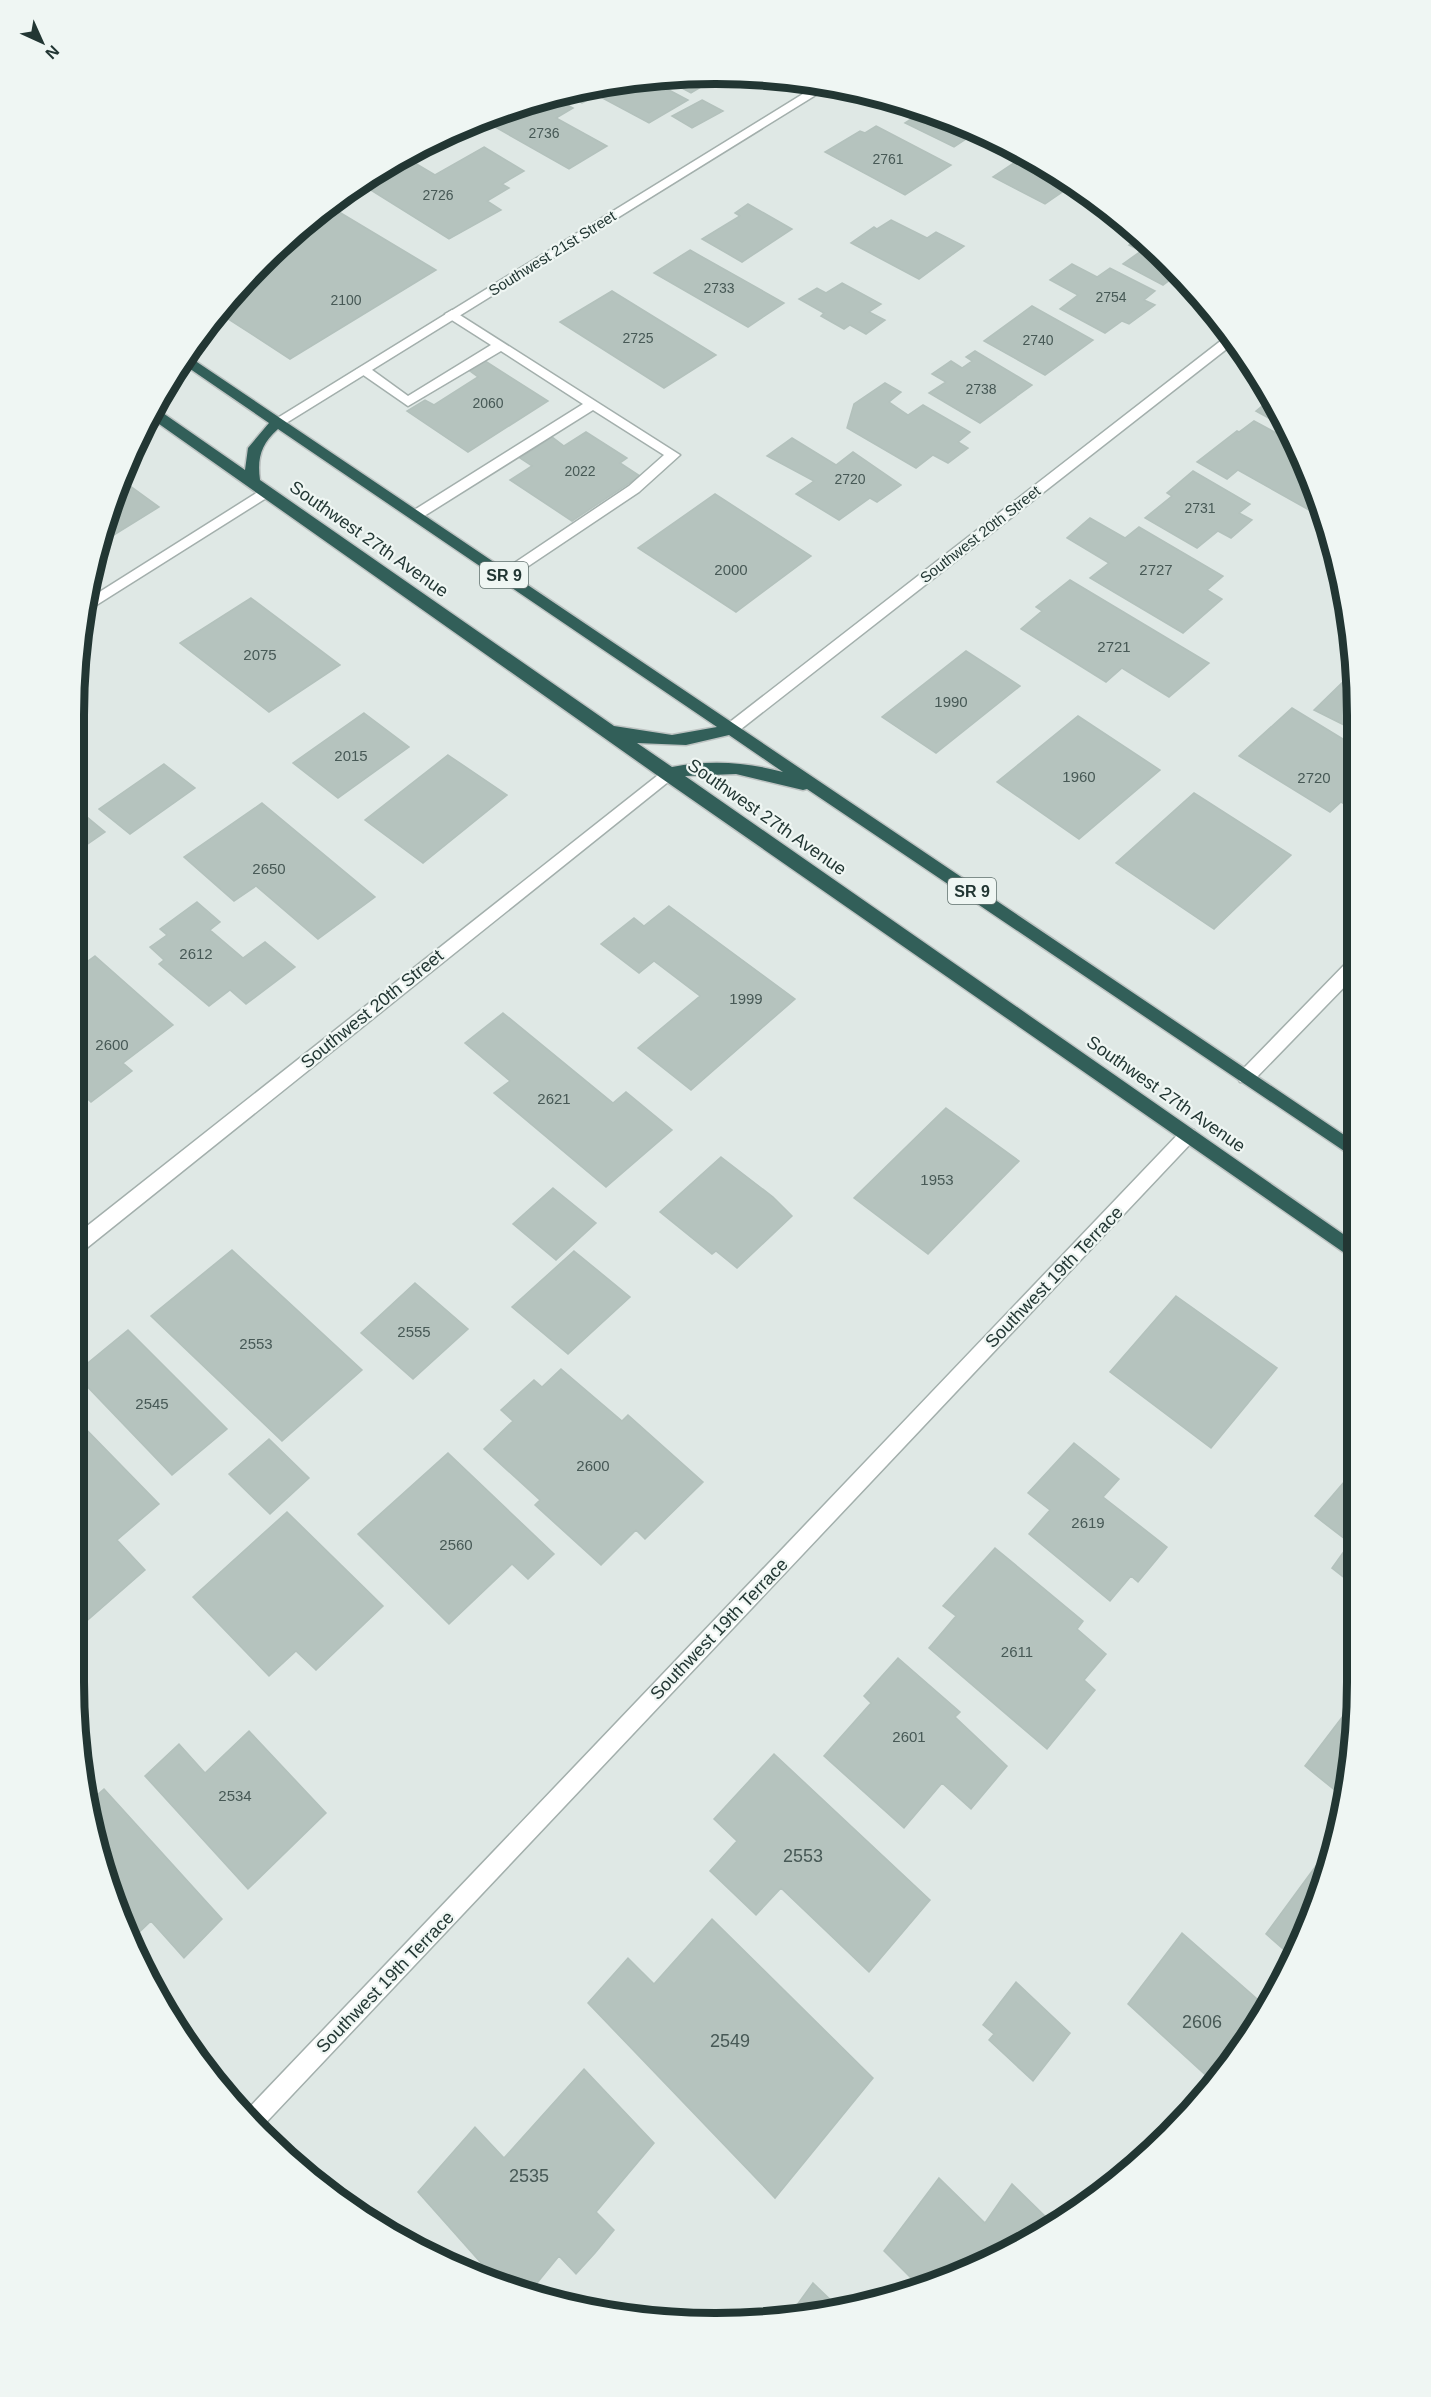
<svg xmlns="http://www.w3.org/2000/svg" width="1431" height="2397" font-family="Helvetica,sans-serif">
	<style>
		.building { fill: #b5c3be; stroke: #b3c1bc; stroke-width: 1.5 }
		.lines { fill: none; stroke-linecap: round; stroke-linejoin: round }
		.lane-casing { stroke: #a3afac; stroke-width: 3 }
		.street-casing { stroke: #a3afac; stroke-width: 3 }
		.highway-casing { stroke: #bdc3c2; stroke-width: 3 }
		.lane { fill: #fff; fill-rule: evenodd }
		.street { fill: #fff; fill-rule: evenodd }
		.highway { fill: #325f59; fill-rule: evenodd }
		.labels { text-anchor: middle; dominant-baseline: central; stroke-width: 4.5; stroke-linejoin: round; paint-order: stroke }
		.far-number-label { font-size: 14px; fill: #475956 }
		.far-street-label { font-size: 15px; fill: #223633; stroke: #eff6f3 }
		.number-label { font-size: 15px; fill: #475956 }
		.shield { fill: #eff6f3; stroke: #60706d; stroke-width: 1.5 }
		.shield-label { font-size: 16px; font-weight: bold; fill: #223633 }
		.street-label { font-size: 18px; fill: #223633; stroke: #eff6f3 }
		.near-number-label { font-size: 18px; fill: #475956 }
		.rim { fill: none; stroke: #223633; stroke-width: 8 }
	</style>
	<rect width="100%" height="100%" fill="#dfe8e5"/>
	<path class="building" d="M715,74H723L691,93L665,79Z
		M650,80L688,100L649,123L597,95L582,103L565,94L590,86Z
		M553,97L573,108L556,118L607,146L569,169L481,119Z
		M702,100L723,111L692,128L672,116Z
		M910,107L961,122L978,131L954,147L905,123L919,114L907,108Z
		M876,126L951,165L905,195L825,152L860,131L865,133Z
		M484,147L524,171L502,184L509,188L487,201L501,210L449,239L358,182L405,157L435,175Z
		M1024,156L1072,182L1074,184L1045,204L993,177Z
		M748,204L792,229L742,262L702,239L740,216L735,213Z
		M329,206L436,270L290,359L219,313L261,262Z
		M891,220L927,238L936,232L964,246L919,279L851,243L874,227L877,229Z
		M1139,237L1170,262L1179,273L1163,285L1123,264L1141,251L1129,245Z
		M690,250L784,303L748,327L654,273Z
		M1072,264L1097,277L1110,268L1155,291L1144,300L1155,305L1129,324L1122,321L1105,333L1060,309L1078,295L1050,280Z
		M842,283L881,304L869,312L885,320L866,334L850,325L844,329L821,316L824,313L799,299L817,288L826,293Z
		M612,291L716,355L664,388L560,322Z
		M1032,306L1093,340L1045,375L984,341Z
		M975,351L1032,385L980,423L929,393L946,382L932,374L951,361L962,368L972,361L966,357Z
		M485,361L548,401L468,452L407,411L425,400L434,405L478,377L470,371Z
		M885,383L901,392L889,402L908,415L923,405L970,432L958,442L968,448L948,463L933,455L916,468L847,428L854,404Z
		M1273,397L1287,428L1256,411Z
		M1254,421L1293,442L1325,519L1238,470L1227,479L1197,462L1237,431L1239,432Z
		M586,432L627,458L620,463L640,476L572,521L510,480L532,466L520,458L552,437L564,446Z
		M792,438L836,465L853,452L901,485L877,502L870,498L839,520L796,494L814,481L767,456Z
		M1193,471L1250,504L1239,513L1252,520L1231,538L1218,531L1197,548L1145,518L1172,496L1167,493Z
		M122,480L159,507L101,543L107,509Z
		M715,494L811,556L736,612L638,548Z
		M1090,518L1125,538L1139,527L1223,576L1207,590L1222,599L1183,633L1090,578L1109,563L1067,538Z
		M1326,521L1329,537L1316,529Z
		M1070,580L1209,663L1169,697L1122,668L1106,682L1021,629L1042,611L1036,607Z
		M251,598L340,665L269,712L180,643Z
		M966,651L1020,686L936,753L882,717Z
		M1355,670L1356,673V731L1314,710Z
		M1292,708L1356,747V798L1348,806L1341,802L1330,812L1239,756Z
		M364,713L409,747L338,798L293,763Z
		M1078,716L1160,770L1079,839L997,782Z
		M448,755L507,795L423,863L365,820Z
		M164,764L195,788L130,834L99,809Z
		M1194,793L1291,855L1214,929L1116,863Z
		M262,803L375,897L318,939L256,886L234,901L184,857Z
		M75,807L105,832L76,852Z
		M197,902L220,922L210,930L243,958L265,942L295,967L246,1004L230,990L209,1006L159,964L164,960L150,947L167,935L160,929Z
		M669,906L795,999L691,1090L638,1048L700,996L654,961L639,973L601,944L634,918L644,926Z
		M95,956L173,1025L123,1063L132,1071L91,1102L76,1088V970Z
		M503,1013L613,1103L626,1092L672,1130L606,1187L494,1093L510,1081L465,1043Z
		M946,1108L1019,1161L928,1254L854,1198Z
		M721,1157L773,1197L792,1216L737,1268L716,1251L712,1254L660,1212Z
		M553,1188L596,1223L556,1260L513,1224Z
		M232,1250L362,1370L282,1441L151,1316Z
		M574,1251L630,1297L568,1354L512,1307Z
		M415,1283L468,1329L413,1379L361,1333Z
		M1176,1296L1277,1368L1211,1448L1110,1372Z
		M128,1330L227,1429L172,1475L78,1377V1371Z
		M561,1369L622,1421L628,1415L703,1482L645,1539L636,1530L601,1565L535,1505L540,1500L484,1449L513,1421L501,1410L534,1380L542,1387Z
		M78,1421L159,1504L117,1540L145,1570L82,1625L78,1621Z
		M269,1439L309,1478L270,1514L229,1474Z
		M1074,1443L1119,1479L1103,1497L1167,1547L1138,1582L1131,1576L1110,1601L1029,1534L1050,1510L1028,1493Z
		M448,1453L554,1554L528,1579L512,1564L449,1624L358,1534Z
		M1356,1468V1587L1332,1568L1350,1543L1315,1516Z
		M287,1512L383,1606L316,1670L296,1651L269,1676L193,1597Z
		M995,1548L1083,1621L1077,1629L1106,1654L1084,1680L1095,1690L1047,1749L929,1648L956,1616L943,1606Z
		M898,1658L960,1712L955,1717L1007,1766L971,1809L942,1783L904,1828L824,1756L871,1703L864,1696Z
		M1356,1699V1724L1342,1796L1305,1766Z
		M249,1731L326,1813L248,1889L145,1776L179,1744L205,1773Z
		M774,1754L930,1900L869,1972L781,1888L756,1915L710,1871L737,1841L714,1819Z
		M104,1789L222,1919L184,1958L151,1921L130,1941L107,1888L88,1803Z
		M1332,1844L1324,1888L1290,1955L1266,1934Z
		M712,1919L873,2078L775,2198L588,2003L628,1958L654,1984Z
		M1182,1933L1265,2006L1249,2038L1212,2081L1128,2004Z
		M1016,1982L1070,2033L1033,2081L989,2040L994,2034L983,2025Z
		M584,2069L654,2143L596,2212L614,2230L595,2253L576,2274L559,2256L528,2294L499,2283L418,2192L475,2127L504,2158Z
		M939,2178L985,2223L1012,2184L1054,2225L1037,2237L961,2275L920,2287L884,2251Z
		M813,2283L842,2311L791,2318L789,2316Z"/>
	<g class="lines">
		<defs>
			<path id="lane" d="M452,310L680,455L639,492L506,581L501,580L499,576L501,572L629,486L664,455L593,410L421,518H411V512L583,404L501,351L408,406L356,370L363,366L368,367L408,396L491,345L447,317L445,314Z"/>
			<path id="street" d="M819,84L832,85L283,425L278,426L271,422Z
				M1227,336L1233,344L736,733H726L723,729L726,725Z
				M266,487L273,492L271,495L87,611L90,598Z
				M667,768L675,774L673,778L83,1251L77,1253V1234Z
				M1356,957V975L1252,1082H1240L1237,1077L1240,1072L1350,959Z
				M1188,1128L1194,1130L1197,1135L1194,1140L258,2131L243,2114L1182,1130Z"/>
			<path id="highway" d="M185,354L1356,1143V1159L807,789L803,790L736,774L685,776L1356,1243V1261L661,778L152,419L156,410L160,411L245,470L248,448L269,423L180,362ZM278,429L717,727L672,735L614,726L260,480C257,458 261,444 278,429ZM729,735L783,772C745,762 711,760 672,767L637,743L686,745Z"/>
		</defs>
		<use href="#lane" class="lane-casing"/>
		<use href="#street" class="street-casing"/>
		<use href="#highway" class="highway-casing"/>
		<use href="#lane" class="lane"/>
		<use href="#street" class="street"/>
		<use href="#highway" class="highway"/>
	</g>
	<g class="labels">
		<g class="far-number-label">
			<text x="544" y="133">2736</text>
			<text x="888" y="159">2761</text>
			<text x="438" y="195">2726</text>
			<text x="719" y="288">2733</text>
			<text x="1111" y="297">2754</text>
			<text x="346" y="300">2100</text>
			<text x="638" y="338">2725</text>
			<text x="1038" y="340">2740</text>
			<text x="981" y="389">2738</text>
			<text x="488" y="403">2060</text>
			<text x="580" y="471">2022</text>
			<text x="850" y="479">2720</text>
			<text x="1200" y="508">2731</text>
		</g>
		<g class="far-street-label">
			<text transform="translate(552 253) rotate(-32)">Southwest 21st Street</text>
			<text transform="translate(980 534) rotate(-38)">Southwest 20th Street</text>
		</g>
		<g class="number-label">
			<text x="731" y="569">2000</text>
			<text x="1156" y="569">2727</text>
			<text x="1114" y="646">2721</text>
			<text x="260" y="654">2075</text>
			<text x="951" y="701">1990</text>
			<text x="351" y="755">2015</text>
			<text x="1079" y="776">1960</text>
			<text x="1314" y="777">2720</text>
			<text x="269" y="868">2650</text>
			<text x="196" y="953">2612</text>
			<text x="746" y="998">1999</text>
			<text x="112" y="1044">2600</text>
			<text x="554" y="1098">2621</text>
			<text x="937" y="1179">1953</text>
			<text x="414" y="1331">2555</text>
			<text x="256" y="1343">2553</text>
			<text x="152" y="1403">2545</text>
			<text x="593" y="1465">2600</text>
			<text x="1088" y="1522">2619</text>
			<text x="456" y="1544">2560</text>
			<text x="1017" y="1651">2611</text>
			<text x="909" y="1736">2601</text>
			<text x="235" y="1795">2534</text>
		</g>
		<g class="shield">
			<rect x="480" y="562" width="48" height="26" rx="4.5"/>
			<rect x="948" y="878" width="48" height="26" rx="4.5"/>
		</g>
		<g class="shield-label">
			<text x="504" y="575">SR 9</text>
			<text x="972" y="891">SR 9</text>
		</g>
		<g class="street-label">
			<text transform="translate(369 539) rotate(35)">Southwest 27th Avenue</text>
			<text transform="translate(767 817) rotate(35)">Southwest 27th Avenue</text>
			<text transform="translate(372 1009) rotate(-39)">Southwest 20th Street</text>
			<text transform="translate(1166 1094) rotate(35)">Southwest 27th Avenue</text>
			<text transform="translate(1054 1277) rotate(-46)">Southwest 19th Terrace</text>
			<text transform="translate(719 1629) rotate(-46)">Southwest 19th Terrace</text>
			<text transform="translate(385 1982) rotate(-46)">Southwest 19th Terrace</text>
		</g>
		<g class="near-number-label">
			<text x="803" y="1856">2553</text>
			<text x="1202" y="2022">2606</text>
			<text x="730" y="2041">2549</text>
			<text x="529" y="2176">2535</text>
		</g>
	</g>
	<path d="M0 0H1431V2397H0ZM715 84H716A631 631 0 0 1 1347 715V1682A631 631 0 0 1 716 2313H715A631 631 0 0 1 84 1682V715A631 631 0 0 1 715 84Z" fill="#eff6f3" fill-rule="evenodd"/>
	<path class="rim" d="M715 84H716A631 631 0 0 1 1347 715V1682A631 631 0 0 1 716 2313H715A631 631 0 0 1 84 1682V715A631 631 0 0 1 715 84Z"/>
	<g transform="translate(42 42) rotate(135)" stroke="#eff6f3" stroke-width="4.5" paint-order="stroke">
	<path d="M0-4.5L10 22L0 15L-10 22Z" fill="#223633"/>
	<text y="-9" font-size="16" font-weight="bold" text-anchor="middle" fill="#223633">N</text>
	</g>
</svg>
